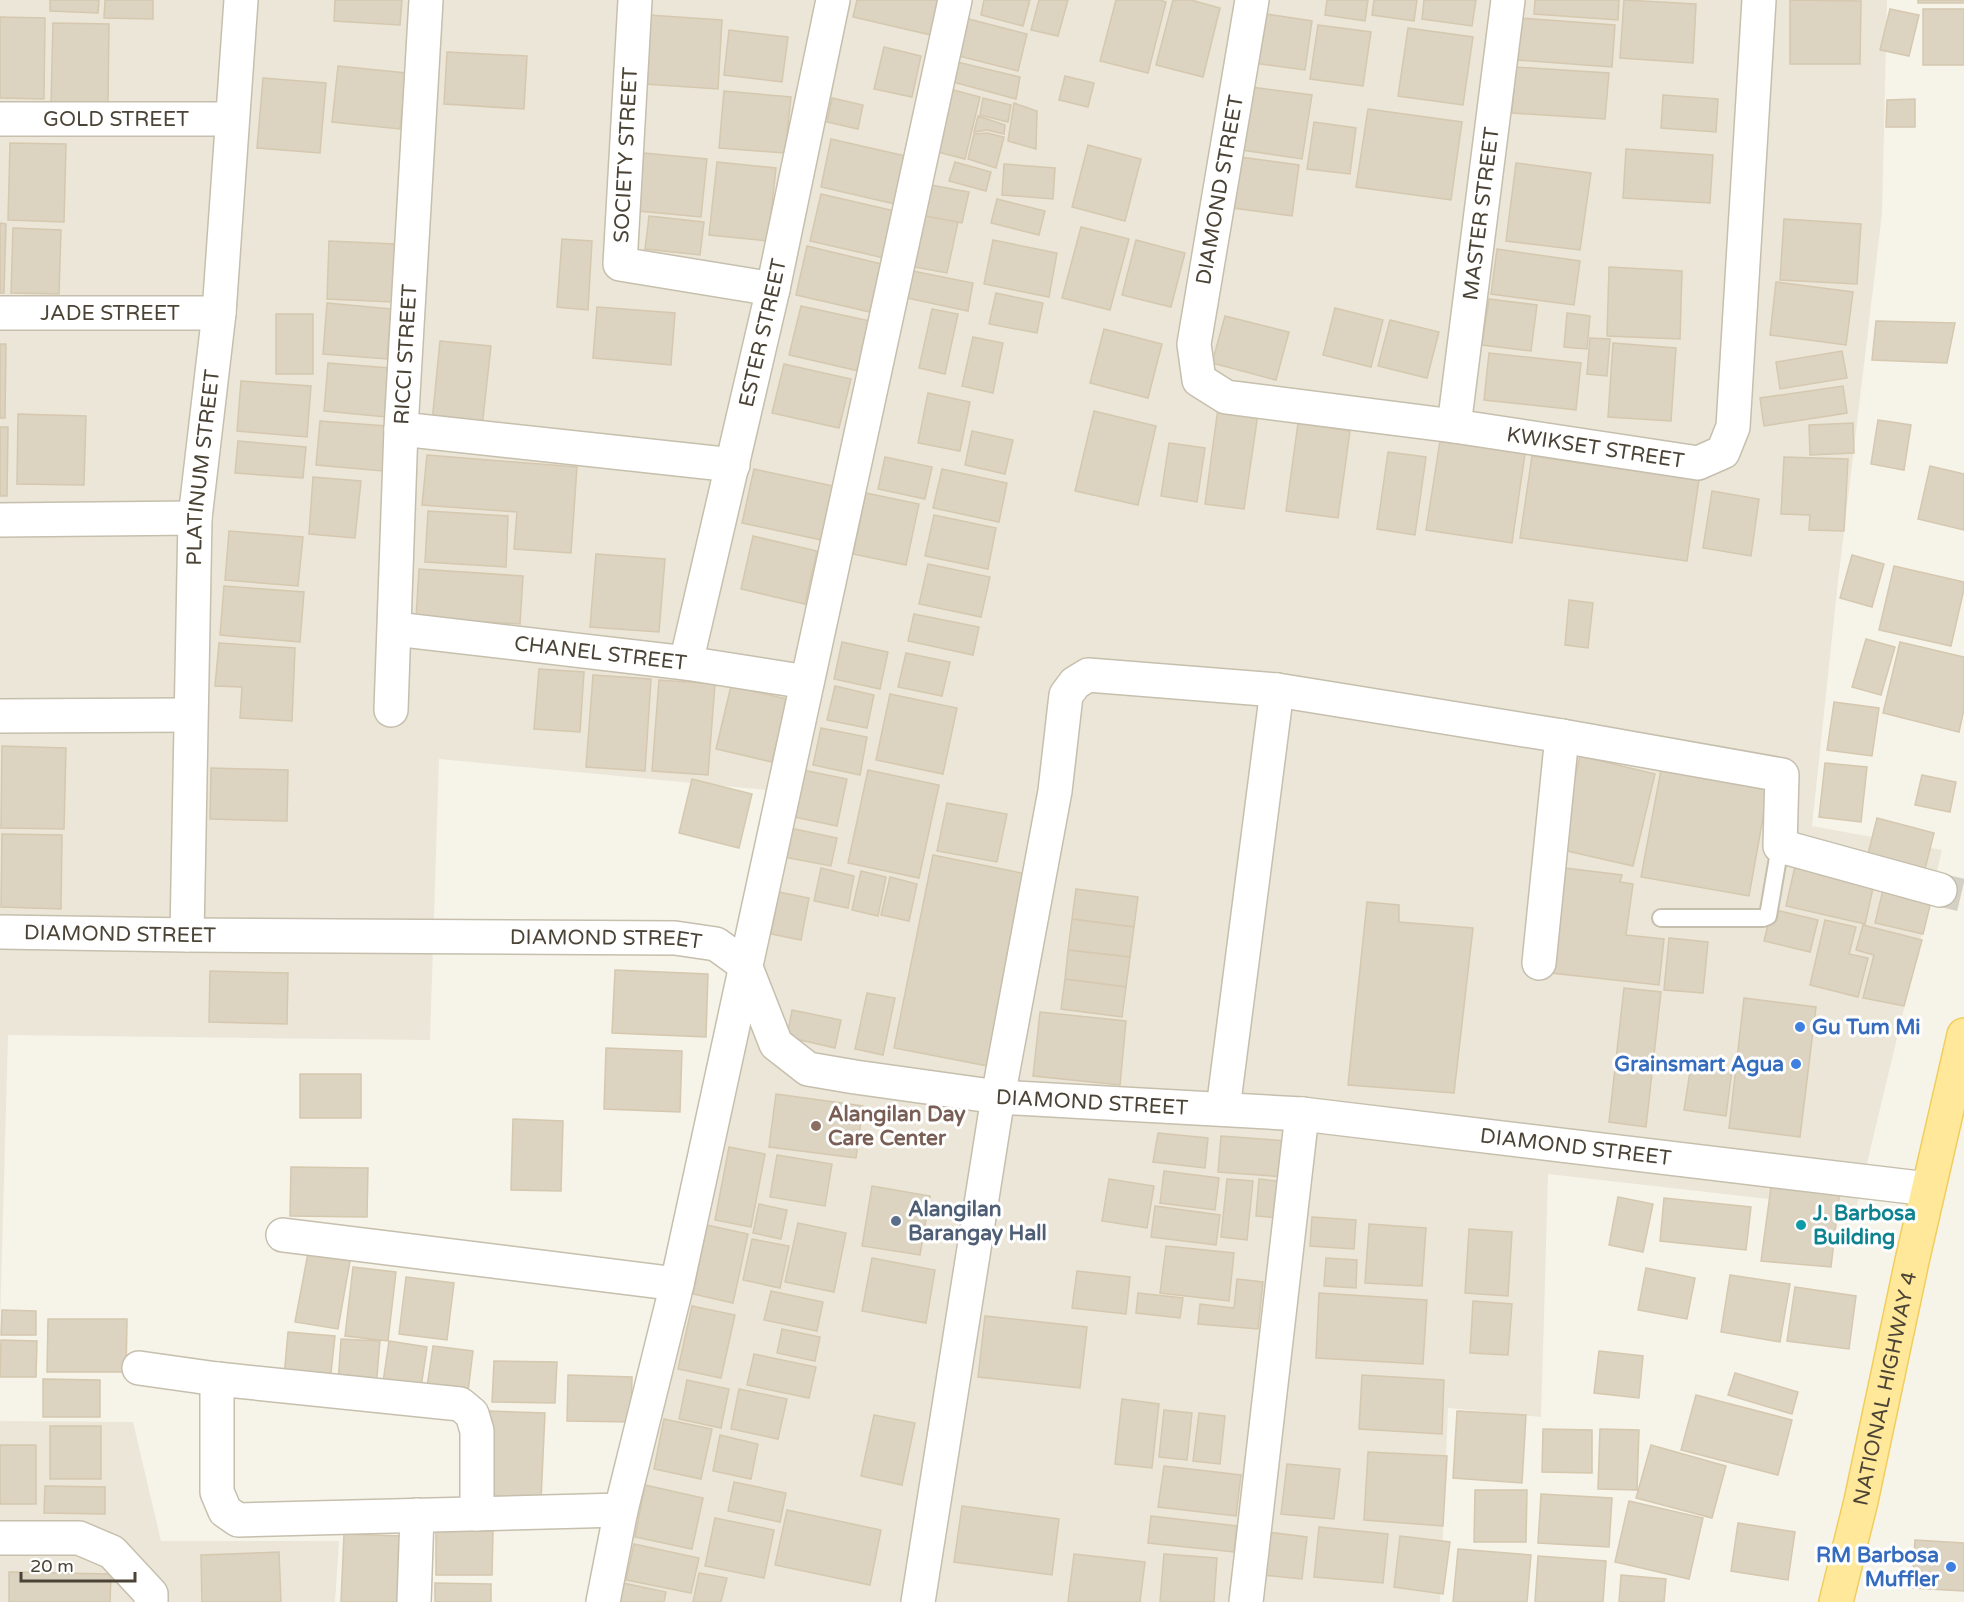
<svg xmlns="http://www.w3.org/2000/svg" width="1964" height="1602" font-family="'Varela Round',sans-serif">
	<style>
		.residential { fill: #ebe6d7 }
		.building { fill: #dcd3c0; stroke: #d5c8af; stroke-width: 1.5 }
		.lines { fill: none; stroke-linecap: round; stroke-linejoin: round }
		.street-tunnel { stroke: #d4d0c5; stroke-width: 33; stroke-dasharray: 33 16; stroke-linecap: butt }
		.lane-casing { stroke: #c6bfad; stroke-width: 20 }
		.street-casing { stroke: #c6bfad; stroke-width: 36 }
		.primary-casing { stroke: #f1cd5c; stroke-width: 36 }
		.lane { stroke: #fff; stroke-width: 16 }
		.street { stroke: #fff; stroke-width: 33 }
		.primary { stroke: #ffe899; stroke-width: 33 }
		.shop-dot { fill: #3f7fe0; stroke: #fff; stroke-width: 2 }
		.education-dot { fill: #8d6e63; stroke: #fff; stroke-width: 2 }
		.service-dot { fill: #5c6f8a; stroke: #fff; stroke-width: 2 }
		.culture-dot { fill: #0f9aa8; stroke: #fff; stroke-width: 2 }
		.labels { text-anchor: middle; dominant-baseline: central; stroke-width: 6; stroke-linejoin: round; paint-order: stroke }
		.street-label { font-size: 21px; fill: #4b4436; stroke: #fff }
		.shop-label { font-size: 21px; font-weight: bold; fill: #366cbe; stroke: #fff; text-anchor: end }
		.education-label { font-size: 21px; font-weight: bold; fill: #785e54; stroke: #fff; text-anchor: start }
		.service-label { font-size: 21px; font-weight: bold; fill: #4e5e75; stroke: #fff; text-anchor: start }
		.culture-label { font-size: 21px; font-weight: bold; fill: #0d838f; stroke: #fff; text-anchor: start }
	</style>
	<rect width="100%" height="100%" fill="#f6f3e9"/>
	<path class="residential" d="M0,0H1887L1882,213L1837,590L1812,826L1942,850L1856,1209L1548,1174L1541,1417L1448,1408L1440,1602H589L767,790L439,759L430,1040L8,1035L0,1321Z
		M0,1421L133,1422L161,1541H339L335,1602H0Z"/>
	<path class="building" d="M50,0H99L98,13L50,11Z
		M105,0H153V19L104,18Z
		M335,0H402L400,25L334,21Z
		M857,0H939L931,35L853,17Z
		M984,0H1030L1023,26L981,15Z
		M1039,0H1068L1058,36L1031,30Z
		M1116,0H1160L1166,2L1148,73L1100,61Z
		M1173,0H1191L1220,8L1203,77L1156,65Z
		M1327,0H1368L1365,21L1325,15Z
		M1374,0H1417L1414,21L1372,15Z
		M1424,0H1476L1472,26L1422,19Z
		M1535,0H1619L1618,20L1534,14Z
		M1624,0L1696,4L1693,63L1620,58Z
		M1790,0L1861,1L1860,64H1790Z
		M1918,0H1963V3H1918Z
		M1890,9L1919,15L1909,56L1880,50Z
		M1923,9H1964V65H1923Z
		M1261,13L1312,21L1305,70L1254,63Z
		M649,15L722,20L718,89L645,84Z
		M0,17L45,18L44,99L0,98Z
		M965,18L1027,34L1018,71L955,55Z
		M1519,18L1615,25L1612,67L1516,60Z
		M53,23L109,24L108,104L51,103Z
		M1318,25L1371,32L1363,86L1310,79Z
		M1408,28L1473,37L1463,105L1398,96Z
		M729,30L788,37L782,82L724,75Z
		M884,47L921,56L912,97L874,89Z
		M447,52L527,56L524,109L444,104Z
		M953,61L1020,77L1016,99L949,81Z
		M338,66L406,73L400,129L332,122Z
		M1515,67L1609,73L1605,119L1512,113Z
		M1065,76L1094,83L1088,107L1059,100Z
		M263,78L326,83L320,153L257,148Z
		M1251,87L1312,95L1302,159L1242,150Z
		M946,88L980,97L965,159L930,150Z
		M724,91L791,97L785,153L719,148Z
		M1663,95L1718,99L1716,132L1661,128Z
		M832,98L863,105L858,129L827,122Z
		M983,98L1011,105L1008,122L980,115Z
		M1915,99V127H1886L1887,100Z
		M1014,103L1037,111L1036,149L1008,141Z
		M1368,109L1462,122L1451,200L1356,187Z
		M978,116L1005,125L1004,134L987,130L974,132Z
		M1314,122L1356,128L1350,174L1307,169Z
		M987,133L1004,137L996,168L968,159L974,134Z
		M831,139L906,156L895,204L821,187Z
		M10,143L66,144L64,222L8,220Z
		M1088,145L1141,159L1125,221L1072,207Z
		M1626,149L1713,155L1710,203L1623,198Z
		M644,153L707,159L701,217L638,211Z
		M1240,157L1299,165L1292,216L1233,208Z
		M717,162L776,168L768,241L709,235Z
		M955,162L991,172L986,191L949,181Z
		M1516,163L1591,173L1580,250L1506,241Z
		M1004,164L1055,168L1053,199L1002,195Z
		M931,185L969,192L962,223L925,216Z
		M821,194L895,211L884,258L810,241Z
		M997,199L1045,211L1039,235L991,223Z
		M649,216L704,222L700,255L645,249Z
		M925,216L958,222L947,273L914,267Z
		M1784,219L1861,224L1857,284L1780,280Z
		M0,223L6,224L4,293H0Z
		M1081,227L1129,239L1110,310L1062,298Z
		M13,228L61,230L59,294L11,293Z
		M562,239L592,241L588,310L557,307Z
		M993,240L1057,253L1049,297L984,284Z
		M1136,240L1185,253L1171,307L1122,295Z
		M329,241L395,244L393,302L327,299Z
		M807,246L882,264L870,312L796,295Z
		M1497,249L1580,261L1574,305L1491,294Z
		M1609,267L1682,271L1680,339L1607,336Z
		M908,270L973,283L968,311L902,297Z
		M1776,282L1853,292L1846,345L1770,335Z
		M996,293L1043,303L1037,333L989,324Z
		M1489,299L1537,305L1531,351L1482,345Z
		M327,303L391,309L387,359L323,354Z
		M801,306L870,321L859,371L789,355Z
		M597,307L675,313L671,365L593,358Z
		M1335,308L1383,320L1371,367L1323,355Z
		M932,309L958,314L945,374L919,368Z
		M1567,313L1590,316L1587,349L1564,347Z
		M276,314H313V374H276Z
		M1225,316L1289,332L1276,380L1212,363Z
		M1390,320L1439,332L1427,378L1378,366Z
		M1876,321L1955,323L1947,363L1872,360Z
		M1104,329L1162,344L1148,398L1090,383Z
		M973,337L1003,343L993,393L962,386Z
		M1590,338L1610,339L1607,376L1587,374Z
		M440,341L491,346L482,427L432,422Z
		M1613,343L1676,348L1671,421L1608,417Z
		M0,344H6L5,418H0Z
		M1842,351L1847,378L1780,389L1776,362Z
		M1489,353L1581,363L1576,410L1484,400Z
		M328,363L390,368L386,417L324,411Z
		M784,364L851,379L839,428L772,413Z
		M241,381L311,386L307,437L237,431Z
		M1843,386L1847,413L1764,426L1760,398Z
		M928,393L970,402L960,451L918,443Z
		M1218,408L1258,414L1244,509L1205,504Z
		M1094,411L1156,426L1138,505L1075,491Z
		M18,414L86,416L84,485L17,484Z
		M1878,420L1911,425L1904,470L1871,464Z
		M320,421L387,426L383,471L316,465Z
		M1298,423L1350,431L1338,518L1286,511Z
		M1853,423L1854,453L1810,455L1809,425Z
		M0,427H8L7,496H0Z
		M972,431L1013,440L1005,474L965,465Z
		M238,441L306,447L303,478L235,473Z
		M1440,441L1525,454L1512,543L1426,530Z
		M1169,443L1205,448L1197,502L1161,496Z
		M1388,452L1426,457L1415,535L1377,529Z
		M427,455L577,467L571,553L514,549L517,512L422,505Z
		M1532,456L1699,480L1687,561L1520,538Z
		M885,457L932,467L925,499L878,489Z
		M1784,457L1848,459L1844,531L1809,530L1810,515L1781,514Z
		M1930,466L1964,474V530L1918,519Z
		M754,469L838,487L826,541L742,523Z
		M942,469L1007,483L999,522L933,508Z
		M313,477L361,481L355,538L309,534Z
		M1712,491L1759,499L1751,556L1703,548Z
		M866,493L919,504L906,565L853,554Z
		M428,511L508,516L506,567L425,562Z
		M934,515L996,528L988,569L925,556Z
		M229,531L303,537L298,586L225,580Z
		M753,536L817,551L805,604L741,589Z
		M596,554L665,559L659,632L590,627Z
		M1852,555L1884,564L1872,607L1840,598Z
		M928,564L990,577L981,617L919,604Z
		M1894,566L1964,582V589L1951,646L1879,630Z
		M419,569L523,576L520,624L416,618Z
		M224,586L304,592L300,642L220,635Z
		M1569,600L1593,603L1588,648L1565,645Z
		M914,614L979,627L973,655L908,641Z
		M1866,639L1895,647L1881,695L1852,687Z
		M842,642L888,652L880,689L834,679Z
		M1900,642L1964,657V709L1959,732L1883,713Z
		M219,643L295,648L292,721L240,718L242,687L215,686Z
		M906,653L950,662L942,696L898,687Z
		M539,669L584,672L580,732L534,729Z
		M593,675L651,679L645,771L586,767Z
		M659,680L715,684L708,775L652,771Z
		M731,686L787,699L772,762L716,749Z
		M835,686L874,695L867,728L827,720Z
		M890,694L957,708L943,774L876,760Z
		M1834,702L1879,708L1872,756L1827,750Z
		M821,728L867,737L860,775L813,765Z
		M2,746L66,748L64,829L1,828Z
		M1580,756L1655,774L1633,866L1558,849Z
		M1825,763L1867,767L1861,822L1819,817Z
		M211,768L288,770L287,821L210,819Z
		M803,770L847,779L837,826L794,817Z
		M868,770L939,785L919,878L848,863Z
		M1661,770L1768,790L1749,896L1641,877Z
		M1922,775L1956,782L1950,812L1915,805Z
		M692,779L752,794L739,848L679,833Z
		M947,803L1007,814L997,862L937,851Z
		M1877,818L1934,833L1925,869L1868,854Z
		M790,828L837,838L831,866L783,857Z
		M2,834L62,835L61,909L1,907Z
		M933,855L1031,875L993,1067L894,1048Z
		M1796,862L1875,879L1865,924L1786,906Z
		M821,868L854,876L848,908L814,901Z
		M1565,868L1622,875L1620,882L1633,884L1626,935L1664,939L1659,985L1551,973Z
		M861,871L886,877L878,916L852,910Z
		M890,877L917,884L909,921L881,915Z
		M1885,882L1933,893L1923,934L1875,923Z
		M1076,889L1138,897L1134,927L1072,919Z
		M779,892L809,898L801,940L771,934Z
		M1367,902L1399,905V922L1473,928L1454,1093L1348,1085Z
		M1772,909L1818,920L1810,952L1764,941Z
		M1072,919L1134,927L1130,957L1068,950Z
		M1825,920L1856,927L1849,954L1868,958L1858,997L1810,985Z
		M1863,925L1922,940L1904,1006L1863,998L1874,955L1856,950Z
		M1669,938L1708,942L1703,993L1664,990Z
		M1068,950L1130,957L1126,987L1065,979Z
		M615,970L708,974L706,1037L612,1033Z
		M210,971L288,973L287,1024L209,1022Z
		M1065,979L1126,987L1122,1017L1061,1009Z
		M1624,988L1661,992L1646,1127L1609,1122Z
		M867,993L895,998L883,1055L855,1049Z
		M1744,998L1816,1007L1800,1137L1729,1128Z
		M792,1010L841,1020L835,1048L787,1037Z
		M1040,1012L1126,1021L1120,1085L1033,1076Z
		M606,1048L682,1051L680,1112L604,1109Z
		M1691,1065L1732,1070L1726,1116L1684,1110Z
		M300,1074H361V1118H300Z
		M776,1094L863,1106L856,1158L769,1147Z
		M513,1119L563,1121L561,1191L511,1190Z
		M1158,1133L1208,1138L1205,1168L1153,1162Z
		M1221,1136L1288,1141L1285,1177L1218,1172Z
		M729,1147L765,1154L751,1227L715,1220Z
		M777,1155L832,1164L825,1206L770,1197Z
		M291,1167L368,1168L367,1217L290,1216Z
		M1164,1171L1219,1178L1215,1210L1160,1203Z
		M1109,1179L1154,1186L1147,1228L1102,1221Z
		M1227,1179L1253,1181L1247,1240L1221,1237Z
		M1259,1179L1284,1182L1281,1218L1256,1216Z
		M872,1186L930,1196L920,1255L862,1246Z
		M1771,1187L1840,1189L1831,1267L1761,1261Z
		M1618,1197L1653,1204L1643,1252L1609,1245Z
		M1664,1198L1751,1207L1746,1250L1660,1241Z
		M759,1204L787,1210L781,1239L753,1233Z
		M1155,1206L1220,1215L1216,1245L1151,1237Z
		M1312,1217L1356,1220L1354,1249L1310,1246Z
		M798,1223L846,1233L834,1292L785,1282Z
		M1369,1224L1426,1228L1422,1286L1365,1283Z
		M707,1225L748,1234L733,1303L693,1294Z
		M1469,1229L1512,1232L1508,1296L1465,1293Z
		M752,1239L789,1246L780,1288L743,1280Z
		M1166,1246L1234,1253L1229,1301L1160,1293Z
		M308,1253L350,1261L338,1329L295,1322Z
		M872,1258L935,1270L926,1323L862,1311Z
		M1326,1258L1357,1260L1356,1288L1324,1286Z
		M353,1267L396,1272L388,1341L345,1336Z
		M1646,1268L1695,1278L1687,1319L1638,1310Z
		M1077,1271L1130,1277L1126,1314L1072,1308Z
		M1730,1275L1790,1284L1780,1342L1721,1332Z
		M406,1277L454,1283L447,1340L399,1334Z
		M1237,1279L1263,1282L1258,1329L1198,1324L1200,1304L1234,1308Z
		M1795,1287L1856,1296L1849,1349L1787,1341Z
		M771,1291L823,1302L817,1331L764,1320Z
		M1138,1293L1183,1298L1180,1318L1136,1313Z
		M1319,1293L1427,1300L1423,1364L1316,1358Z
		M1473,1301L1512,1304L1508,1355L1470,1353Z
		M692,1306L735,1315L721,1378L678,1369Z
		M2,1310L36,1311V1335H1Z
		M985,1316L1087,1327L1080,1388L978,1377Z
		M48,1319H127L126,1372H47Z
		M782,1329L820,1337L815,1361L777,1353Z
		M288,1332L335,1336L330,1382L284,1377Z
		M341,1339L380,1341L376,1388L338,1384Z
		M1,1340L37,1341L36,1377H0Z
		M389,1341L427,1347L421,1388L383,1382Z
		M433,1346L473,1351L468,1392L427,1387Z
		M1599,1351L1643,1356L1639,1398L1594,1393Z
		M754,1354L816,1367L809,1398L747,1385Z
		M494,1361L557,1362L555,1403L492,1402Z
		M1735,1373L1798,1392L1792,1414L1728,1395Z
		M568,1375L632,1377L631,1422L567,1421Z
		M1362,1375L1444,1380L1442,1434L1359,1429Z
		M43,1379L100,1380V1417H43Z
		M687,1380L729,1389L721,1428L679,1419Z
		M739,1389L787,1399L778,1439L731,1429Z
		M1696,1395L1792,1420L1778,1475L1681,1450Z
		M1122,1399L1159,1404L1152,1468L1115,1464Z
		M1164,1410L1192,1413L1187,1460L1159,1457Z
		M489,1411L545,1413L541,1500L485,1498Z
		M1457,1411L1526,1415L1522,1483L1453,1478Z
		M1199,1413L1225,1416L1220,1464L1193,1461Z
		M874,1415L915,1423L902,1485L861,1476Z
		M664,1419L712,1429L701,1479L654,1469Z
		M50,1426H101V1479H50Z
		M1543,1429L1592,1430V1473L1542,1472Z
		M1600,1429L1639,1430L1637,1490L1598,1489Z
		M720,1435L758,1444L751,1479L713,1471Z
		M0,1445H36V1504H0Z
		M1651,1445L1726,1466L1712,1518L1636,1498Z
		M1368,1452L1447,1456L1443,1526L1364,1520Z
		M1287,1464L1340,1469L1334,1519L1281,1514Z
		M1164,1466L1241,1475L1236,1516L1158,1507Z
		M734,1482L786,1493L780,1522L728,1511Z
		M645,1485L703,1498L692,1549L635,1537Z
		M45,1486L105,1487V1514L44,1513Z
		M1475,1490H1527L1526,1542H1474Z
		M1541,1494L1612,1498L1609,1547L1538,1543Z
		M1629,1501L1703,1518L1689,1579L1615,1562Z
		M962,1506L1059,1519L1052,1575L954,1562Z
		M787,1510L881,1530L870,1585L775,1565Z
		M1151,1516L1237,1526L1234,1552L1148,1543Z
		M715,1518L774,1530L764,1578L705,1566Z
		M1738,1523L1795,1532L1788,1580L1731,1571Z
		M1319,1527L1388,1534L1383,1583L1314,1577Z
		M436,1530L493,1531L492,1575H436Z
		M1267,1532L1307,1537L1302,1579L1262,1575Z
		M344,1534L402,1536L401,1602H341Z
		M1400,1536L1450,1542L1443,1594L1394,1587Z
		M1915,1540L1964,1543V1591L1912,1588Z
		M634,1544L699,1558L691,1593L626,1580Z
		M1458,1549L1531,1555L1527,1602H1453Z
		M279,1552L281,1602H202L201,1555Z
		M1074,1554L1145,1562L1140,1602H1068Z
		M1164,1554L1217,1558L1214,1602H1160Z
		M1538,1556L1606,1561L1603,1602H1535Z
		M9,1572L111,1574L110,1602H9Z
		M699,1573L727,1578L721,1602H693Z
		M1621,1575L1666,1579L1664,1602H1619Z
		M435,1583L491,1584V1602H435Z
		M623,1583L666,1592L664,1602H619Z"/>
	<g class="lines">
		<path class="street-tunnel" d="M1940,890L1961,895"/>
		<defs>
			<path id="lane" d="M1661,918H1763L1768,916L1780,846"/>
			<g id="street">
				<path d="M635,0L620,264L773,289"/>
				<path id="s1" d="M1252,0L1194,344L1199,380L1226,397L1454,426L1698,463L1723,452L1733,427L1759,0"/>
				<path id="s2" d="M0,119H232"/>
				<path id="s3" d="M0,313H219"/>
				<path id="s4" d="M1454,426L1508,0"/>
				<path d="M401,429L733,465"/>
				<path d="M0,520L195,518"/>
				<path id="s5" d="M395,629L686,663L807,682"/>
				<path id="s6" d="M686,663L773,289L833,0"/>
				<path id="s7" d="M391,710L401,429L426,0"/>
				<path d="M0,716L190,715"/>
				<path id="s8" d="M0,932L187,935L675,938L716,944L745,965L776,1044L808,1069L855,1077L998,1097L1302,1114L1928,1189"/>
				<path id="s9" d="M187,935L195,518L219,313L241,0"/>
				<path d="M1539,963L1562,736"/>
				<path d="M1223,1109L1277,690"/>
				<path d="M283,1235L677,1284"/>
				<path d="M139,1368L217,1379L460,1404L472,1414L477,1431V1514"/>
				<path d="M217,1379V1492L225,1511L238,1520L621,1510"/>
				<path d="M0,1538H79L112,1552L151,1594V1602"/>
				<path d="M414,1602L417,1515"/>
				<path d="M603,1602L621,1510L677,1284L955,0"/>
				<path d="M918,1602L998,1097L1055,791L1066,695L1075,683L1088,675L1277,690L1562,736L1782,775L1780,846L1940,890"/>
				<path d="M1246,1602L1302,1114"/>
			</g>
			<g id="primary">
				<path id="s10" d="M1836,1602L1861,1501L1912,1261L1964,1035"/>
			</g>
		</defs>
		<use href="#lane" class="lane-casing"/>
		<use href="#street" class="street-casing"/>
		<use href="#primary" class="primary-casing"/>
		<use href="#lane" class="lane"/>
		<use href="#street" class="street"/>
		<use href="#primary" class="primary"/>
	</g>
	<g class="shop-dot">
		<circle cx="1800" cy="1027" r="6"/>
		<circle cx="1796" cy="1064" r="6"/>
		<circle cx="1951" cy="1567" r="6"/>
	</g>
	<circle class="education-dot" cx="816" cy="1126" r="6"/>
	<circle class="service-dot" cx="896" cy="1221" r="6"/>
	<circle class="culture-dot" cx="1801" cy="1225" r="6"/>
	<g class="labels">
		<g class="street-label">
			<text stroke="none"><textPath href="#s2" startOffset="116">GOLD STREET</textPath></text>
			<text transform="translate(626 155) rotate(-87)">SOCIETY STREET</text>
			<text transform="translate(1220 190) rotate(-80)">DIAMOND STREET</text>
			<text stroke="none"><textPath href="#s4" startOffset="214">MASTER STREET</textPath></text>
			<text stroke="none"><textPath href="#s3" startOffset="110">JADE STREET</textPath></text>
			<text stroke="none"><textPath href="#s6" startOffset="339">ESTER STREET</textPath></text>
			<text stroke="none"><textPath href="#s7" startOffset="356">RICCI STREET</textPath></text>
			<text stroke="none"><textPath href="#s1" startOffset="790">KWIKSET STREET</textPath></text>
			<text stroke="none"><textPath href="#s9" startOffset="468">PLATINUM STREET</textPath></text>
			<text stroke="none"><textPath href="#s5" startOffset="207">CHANEL STREET</textPath></text>
			<text stroke="none"><textPath href="#s8" startOffset="120">DIAMOND STREET</textPath></text>
			<text stroke="none"><textPath href="#s8" startOffset="606">DIAMOND STREET</textPath></text>
			<text stroke="none"><textPath href="#s8" startOffset="1164">DIAMOND STREET</textPath></text>
			<text stroke="none"><textPath href="#s8" startOffset="1650">DIAMOND STREET</textPath></text>
			<text stroke="none"><textPath href="#s10" startOffset="219">NATIONAL HIGHWAY 4</textPath></text>
		</g>
		<g class="shop-label">
			<text x="1812" y="1027" text-anchor="start">Gu Tum Mi</text>
			<text x="1784" y="1064">Grainsmart Agua</text>
			<text x="1939" y="1555">RM Barbosa<tspan x="1939" dy="24">Muffler</tspan></text>
		</g>
		<g class="education-label">
			<text x="828" y="1114">Alangilan Day<tspan x="828" dy="24">Care Center</tspan></text>
		</g>
		<g class="service-label">
			<text x="908" y="1209">Alangilan<tspan x="908" dy="24">Barangay Hall</tspan></text>
		</g>
		<g class="culture-label">
			<text x="1813" y="1213">J. Barbosa<tspan x="1813" dy="24">Building</tspan></text>
		</g>
	</g>
	<path d="M21 1572v9h114v-9" fill="none" stroke="#4b4436" stroke-width="3"/>
	<text x="30" y="1572" font-size="18" fill="#4b4436" stroke="#ffffff" stroke-width="4.5" paint-order="stroke">20 m</text>
</svg>
